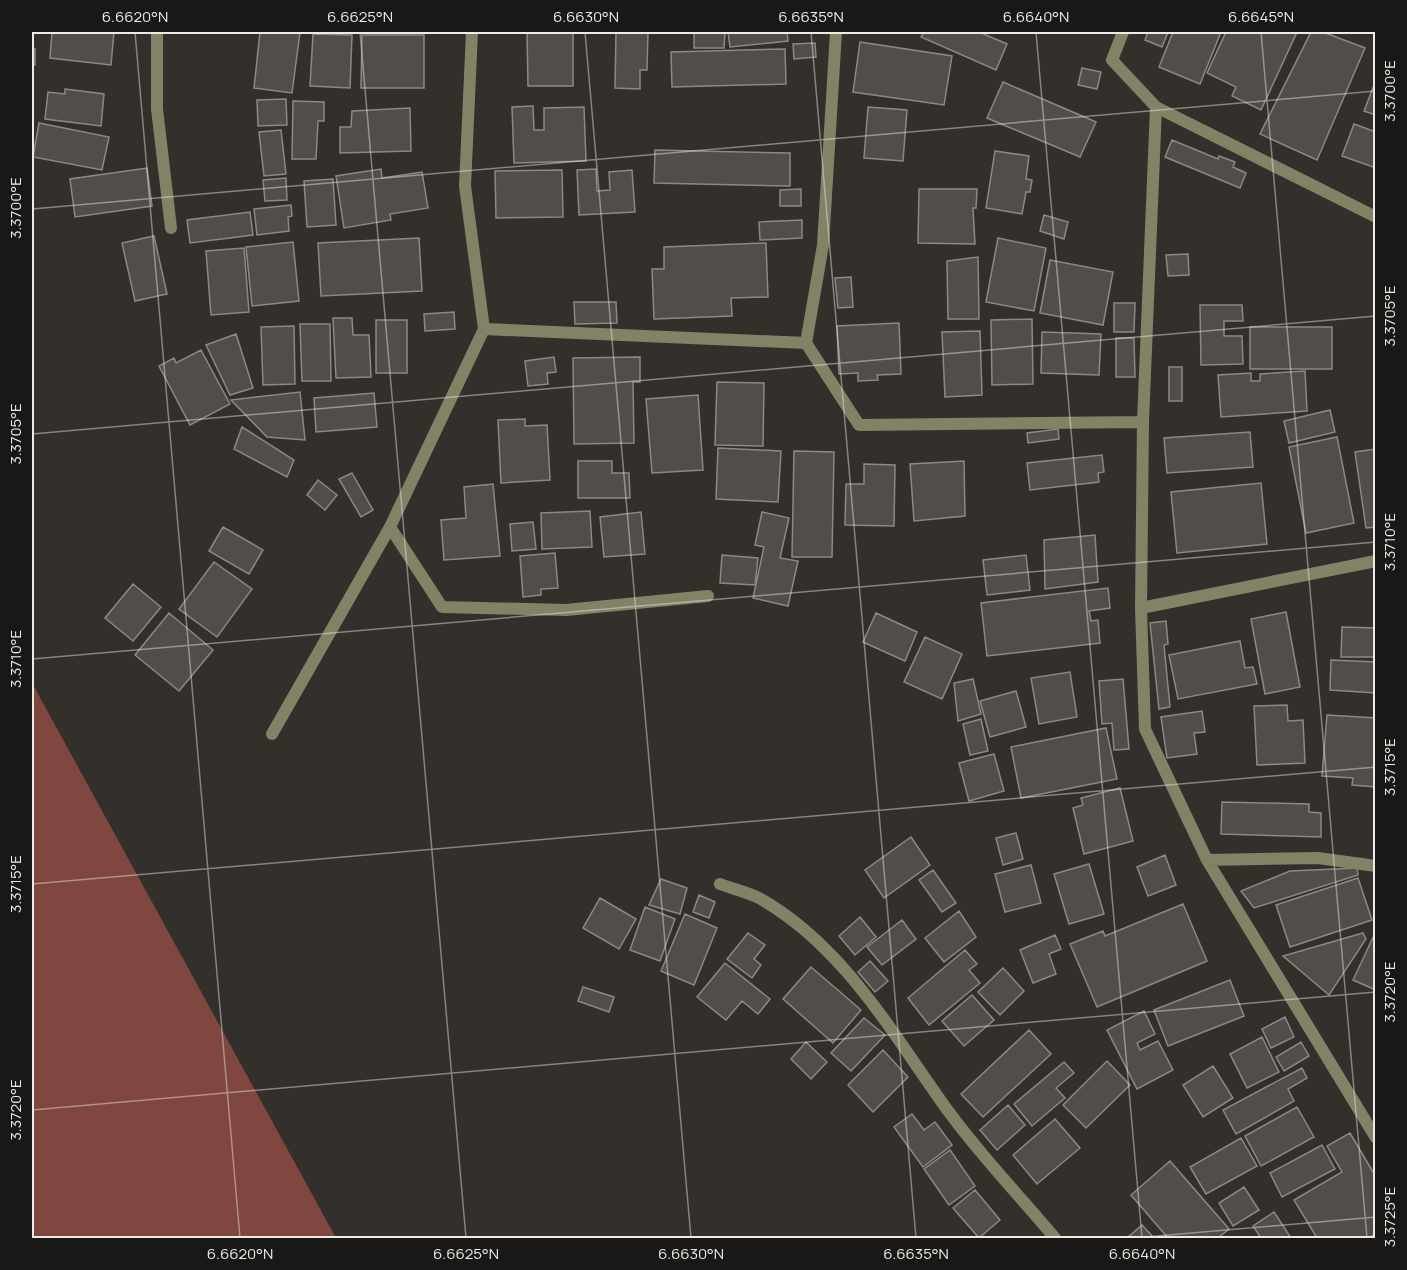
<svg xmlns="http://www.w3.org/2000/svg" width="1407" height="1270" font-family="Manrope,sans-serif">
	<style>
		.green { fill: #7f473f }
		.building { fill: #524d4a; stroke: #8e8884; stroke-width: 1.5 }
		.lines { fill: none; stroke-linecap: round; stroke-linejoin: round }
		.minor { stroke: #828267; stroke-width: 12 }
		.ticks { fill: none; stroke: #edebe8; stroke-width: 1.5; stroke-opacity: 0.45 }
		.neatline { fill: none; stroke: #edebe8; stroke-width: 2 }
		.ticks-label { font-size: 15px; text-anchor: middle; fill: #edebe8 }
	</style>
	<rect width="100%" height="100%" fill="#33302c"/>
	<path class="green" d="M32,683L336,1238H32Z"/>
	<path class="building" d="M52,32H114L111,65L50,58Z
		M260,32H300L292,93L254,88Z
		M527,32H573V86H528Z
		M616,32H648L647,70H640V89L615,88Z
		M694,32H725L724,48H694Z
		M728,32H787L788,41L730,47Z
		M924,32H979L1007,44L996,70L921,37Z
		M1148,32H1168L1162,47L1145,40Z
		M1173,32H1221L1200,84L1159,67Z
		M1226,32H1297L1261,110L1232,96L1236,87L1207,73Z
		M1311,32H1323L1365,48L1317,160L1260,134Z
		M313,34L352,35L350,88L310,86Z
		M362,35H424V88H361Z
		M860,42L952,56L944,105L853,92Z
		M815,43L816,57L794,59L793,44Z
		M32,49H35V65H32Z
		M785,49L786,84L672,87L671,52Z
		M1082,68L1101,72L1097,89L1078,85Z
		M1376,80V115L1364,111Z
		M1003,82L1096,122L1080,157L987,118Z
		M65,89L104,94L101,126L45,119L48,92L65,94Z
		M286,99L287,125L258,126L257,100Z
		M293,101L324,102V121H318L316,159H292Z
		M533,106L534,130H544V108L584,107L586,161L514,163L512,107Z
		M868,107L907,110L903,161L864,158Z
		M410,108L411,151L340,153V127H351L352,111Z
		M39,123L109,137L102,170L33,157Z
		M1354,124L1376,132V168L1342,156Z
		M281,130L286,174L264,176L259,132Z
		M1172,140L1218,159L1219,156L1235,162L1233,167L1246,173L1240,188L1165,157Z
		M655,150L790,153V186L654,183Z
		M995,151L1029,156L1026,179L1032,180L1030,192H1026L1022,214L986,208Z
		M147,168L152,206L75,217L70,179Z
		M381,169L382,178L422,172L428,208L390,214L391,220L344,228L336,176Z
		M596,169L597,191L610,190L609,172L632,170L635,212L579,215L577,170Z
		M562,170L563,217L496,218L495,171Z
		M286,178L287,200L265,201L263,180Z
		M333,179L336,225L307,227L304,181Z
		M801,189V206H780V190Z
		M919,189H977L976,208H973L975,244L918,243Z
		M291,205L292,216L288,217L289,231L257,235L254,209Z
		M250,212L253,235L190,243L187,220Z
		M1044,215L1068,222L1064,239L1040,231Z
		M802,220V238L760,240L759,222Z
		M154,236L167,294L135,301L122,243Z
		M419,238L422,291L321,296L318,243Z
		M998,238L1046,248L1034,311L986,302Z
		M293,242L299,301L252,306L246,247Z
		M766,243L768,297L731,298L732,316L654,319L652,269H664V247Z
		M244,248L249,312L211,315L206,251Z
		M1188,254L1189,275L1168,276L1166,255Z
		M978,257L979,319H948L947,261Z
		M1050,260L1113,272L1103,325L1040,313Z
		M851,277L853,307L838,308L835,278Z
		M574,302H616L617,323L575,324Z
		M1114,303H1135L1134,332H1114Z
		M1200,305H1242L1243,321H1224V336H1242L1243,364L1201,365Z
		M454,312L455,329L425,331L424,314Z
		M333,318H352L353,335H369L371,377L336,378Z
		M1032,319L1033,384L992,385L991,320Z
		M376,320H407V373H376Z
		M899,323L901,374L877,375L878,380L858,381V373L839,374L837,326Z
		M300,324H330L331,381H302Z
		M294,326L295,384L263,385L261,327Z
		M1250,327H1332V369H1250Z
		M980,331L982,395L945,397L942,332Z
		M1042,332L1101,334L1099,375L1041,373Z
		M236,334L253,388L230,395L206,345Z
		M1116,338H1134L1135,377H1116Z
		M201,350L230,404L190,425L159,366L174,358L176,363Z
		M554,357L556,372L547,373L548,384L528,386L525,361Z
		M640,357V382H633L634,443L574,444L573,358Z
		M1169,367H1182V401H1169Z
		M1305,371L1307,411L1221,417L1218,375L1251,373V381H1260V374Z
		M717,382L764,383L763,446L715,445Z
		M300,392L305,440L267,437L231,400Z
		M374,393L377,427L316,432L314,398Z
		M698,395L703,470L652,473L646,399Z
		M1330,410L1335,432L1289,443L1284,421Z
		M525,419V426L547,425L550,480L501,483L498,420Z
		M242,427L294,460L287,477L234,449Z
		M1058,429L1059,439L1028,443L1027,433Z
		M1250,432L1253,467L1167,473L1164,438Z
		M1337,437L1354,523L1306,533L1289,447Z
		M718,448L781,451L778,502L716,499Z
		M1376,449V527L1366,528L1355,452Z
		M794,451L834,452L832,557H792Z
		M1102,455L1104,472L1098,473L1099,482L1030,490L1027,463Z
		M578,461H612V473H629L630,498H578Z
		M964,461L965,516L914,521L910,464Z
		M864,464L895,465L894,526L845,525L846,484H864Z
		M352,473L373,510L361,517L339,479Z
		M318,480L337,495L325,510L307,495Z
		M1261,483L1267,544L1177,553L1171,492Z
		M493,484L500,556L444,560L441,520L466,518L464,487Z
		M590,511L592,547L542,549L541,513Z
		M641,512L645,554L604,557L600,517Z
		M762,512L789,518L780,558L798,561L788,606L753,598L764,547L755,545Z
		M533,522L536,549L512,551L510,524Z
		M223,527L263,550L249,574L209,551Z
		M1095,535L1098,582L1045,589L1044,540Z
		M555,553L558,588L541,589V595L523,597L520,556Z
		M722,555L758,558L755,585L720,583Z
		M1026,555L1030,590L987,595L983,560Z
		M214,562L252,589L217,637L179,609Z
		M133,584L161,607L133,641L105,618Z
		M1108,588L1110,608L1089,611L1091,621L1098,620L1100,643L987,656L981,603Z
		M1286,612L1300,687L1265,694L1251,619Z
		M169,613L213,650L179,691L135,655Z
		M876,613L917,632L905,661L863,642Z
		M1166,621L1168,644L1164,645L1170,707L1159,709L1150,623Z
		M1342,627L1376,628V657H1341Z
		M925,637L962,654L942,699L904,682Z
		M1240,641L1245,668L1253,667L1257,684L1178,699L1169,655Z
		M1331,660L1376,662V693L1330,690Z
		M1070,672L1077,717L1039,724L1031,678Z
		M973,679L981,714L958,721L954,683Z
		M1123,679L1129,749L1114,750L1112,723L1102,724L1099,681Z
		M1016,691L1026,727L990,737L980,701Z
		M1287,705L1288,721L1303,720L1305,763L1257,765L1254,706Z
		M1202,711L1205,732L1194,733L1197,754L1167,758L1161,717Z
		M1327,715L1376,718V787L1352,785L1353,778L1322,776Z
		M981,719L988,751L970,755L963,724Z
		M1106,728L1117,779L1021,798L1011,747Z
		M994,754L1004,791L969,801L959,763Z
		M1120,788L1133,841L1084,854L1073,808L1083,805L1081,798Z
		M1222,802L1309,804V812L1321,813V837L1221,834Z
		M1016,833L1023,859L1003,865L996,838Z
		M911,837L930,865L884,898L865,870Z
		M1165,855L1176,885L1148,896L1137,867Z
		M1089,864L1104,914L1069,924L1054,874Z
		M1031,865L1041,903L1005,912L995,874Z
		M1357,868L1358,875L1254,908L1241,891L1290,871Z
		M933,870L956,903L942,912L919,880Z
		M1358,878L1372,920L1290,947L1276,905Z
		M661,879L687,888L680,914L649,905Z
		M699,895L715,902L709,918L693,912Z
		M600,898L636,919L619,949L583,928Z
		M1183,904L1207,961L1097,1007L1070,944L1103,931L1105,936Z
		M645,907L675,919L660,961L630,950Z
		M959,911L976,937L944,962L925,938Z
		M685,914L717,928L694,985L661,971Z
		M860,917L876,937L855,955L839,936Z
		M902,920L916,939L882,965L867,947Z
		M1376,931V990L1353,980Z
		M748,933L765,945L754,959L761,965L752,978L727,959Z
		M1363,933L1366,939L1329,995L1283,956Z
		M1055,935L1061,949L1049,954L1056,974L1033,983L1020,950Z
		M965,950L977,964L969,970L980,983L929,1025L908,998Z
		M870,961L888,981L875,992L858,972Z
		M725,963L770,999L758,1014L742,1001L726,1020L697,997Z
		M811,967L861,1010L833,1043L783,999Z
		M1003,968L1024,991L1000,1015L978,992Z
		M1230,980L1244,1016L1168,1046L1154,1010Z
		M583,987L614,997L609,1012L578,1001Z
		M972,995L994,1020L964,1046L942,1021Z
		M1144,1011L1155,1034L1137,1043L1140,1050L1158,1041L1173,1070L1137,1089L1107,1030Z
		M1285,1017L1294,1037L1271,1048L1262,1029Z
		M864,1018L885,1035L851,1071L831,1053Z
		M1029,1030L1051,1054L983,1117L961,1094Z
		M1262,1037L1279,1072L1247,1088L1230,1054Z
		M806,1042L827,1062L811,1079L791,1059Z
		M1301,1042L1309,1056L1284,1071L1276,1057Z
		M883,1050L908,1077L873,1112L848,1085Z
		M1107,1061L1130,1085L1086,1128L1063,1105Z
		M1064,1062L1074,1073L1056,1088L1065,1098L1032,1126L1014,1104Z
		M1213,1066L1233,1098L1203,1117L1183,1085Z
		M1302,1068L1307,1078L1288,1089L1294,1101L1236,1134L1223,1110Z
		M1008,1105L1025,1125L997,1150L980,1130Z
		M1297,1107L1314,1137L1261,1166L1245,1136Z
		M912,1114L924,1130L935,1122L952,1145L923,1167L894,1127Z
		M1055,1119L1080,1148L1037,1184L1013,1155Z
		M1350,1133L1376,1177V1234L1368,1238H1317L1294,1200L1342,1172L1327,1146Z
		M1241,1138L1257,1166L1206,1194L1190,1167Z
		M1322,1145L1335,1169L1282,1197L1270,1173Z
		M950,1150L975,1186L949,1205L924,1169Z
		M1170,1161L1229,1229L1218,1238H1168L1131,1195Z
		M1244,1187L1259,1210L1233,1226L1219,1203Z
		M975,1190L1000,1220L979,1238L953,1208Z
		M1274,1212L1291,1238H1261L1253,1226Z
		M1142,1225L1154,1238H1127Z"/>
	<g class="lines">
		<path class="minor" d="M157,32V109L171,228
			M836,32L823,245L806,343L859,425L1143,422
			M1123,32L1112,60L1156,107L1376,217
			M1156,107L1143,422L1141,608L1145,729L1207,860L1376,1138
			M484,329L806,343
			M390,527L442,607L566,610L708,596
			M1141,608L1376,561
			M272,734L390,527L484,329L465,186L472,32
			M1207,860L1318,858L1376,866
			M720,884C733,889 747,892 759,898C843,945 892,1033 946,1108C979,1154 1019,1195 1055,1238"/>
	</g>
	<path class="ticks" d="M135,32L240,1238M360,32L466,1238M585,32L691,1238M811,32L916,1238M1036,32L1142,1238M1261,32L1367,1238M32,209L1376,91M32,434L1376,316M32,659L1376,542M32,884L1376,767M32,1110L1376,992M1134,1238L1376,1217"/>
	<rect width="1407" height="1270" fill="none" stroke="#1a1816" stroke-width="66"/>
	<rect x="33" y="33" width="1341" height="1204" class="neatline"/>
	<g class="ticks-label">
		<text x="135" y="22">6.6620°N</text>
		<text x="360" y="22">6.6625°N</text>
		<text x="586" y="22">6.6630°N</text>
		<text x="811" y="22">6.6635°N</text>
		<text x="1036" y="22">6.6640°N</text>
		<text x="1261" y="22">6.6645°N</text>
		<text transform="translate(1390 91) rotate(-90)" y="5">3.3700°E</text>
		<text transform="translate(16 208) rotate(-90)" y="5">3.3700°E</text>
		<text transform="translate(1390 316) rotate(-90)" y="5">3.3705°E</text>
		<text transform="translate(16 434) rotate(-90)" y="5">3.3705°E</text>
		<text transform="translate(1390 542) rotate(-90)" y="5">3.3710°E</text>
		<text transform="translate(16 659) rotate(-90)" y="5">3.3710°E</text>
		<text transform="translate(1390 767) rotate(-90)" y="5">3.3715°E</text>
		<text transform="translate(16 884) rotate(-90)" y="5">3.3715°E</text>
		<text transform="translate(1390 992) rotate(-90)" y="5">3.3720°E</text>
		<text transform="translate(16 1110) rotate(-90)" y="5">3.3720°E</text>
		<text transform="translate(1390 1217) rotate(-90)" y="5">3.3725°E</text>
		<text x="240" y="1259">6.6620°N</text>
		<text x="466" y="1259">6.6625°N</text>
		<text x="691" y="1259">6.6630°N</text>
		<text x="916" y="1259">6.6635°N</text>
		<text x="1142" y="1259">6.6640°N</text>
	</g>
</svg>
